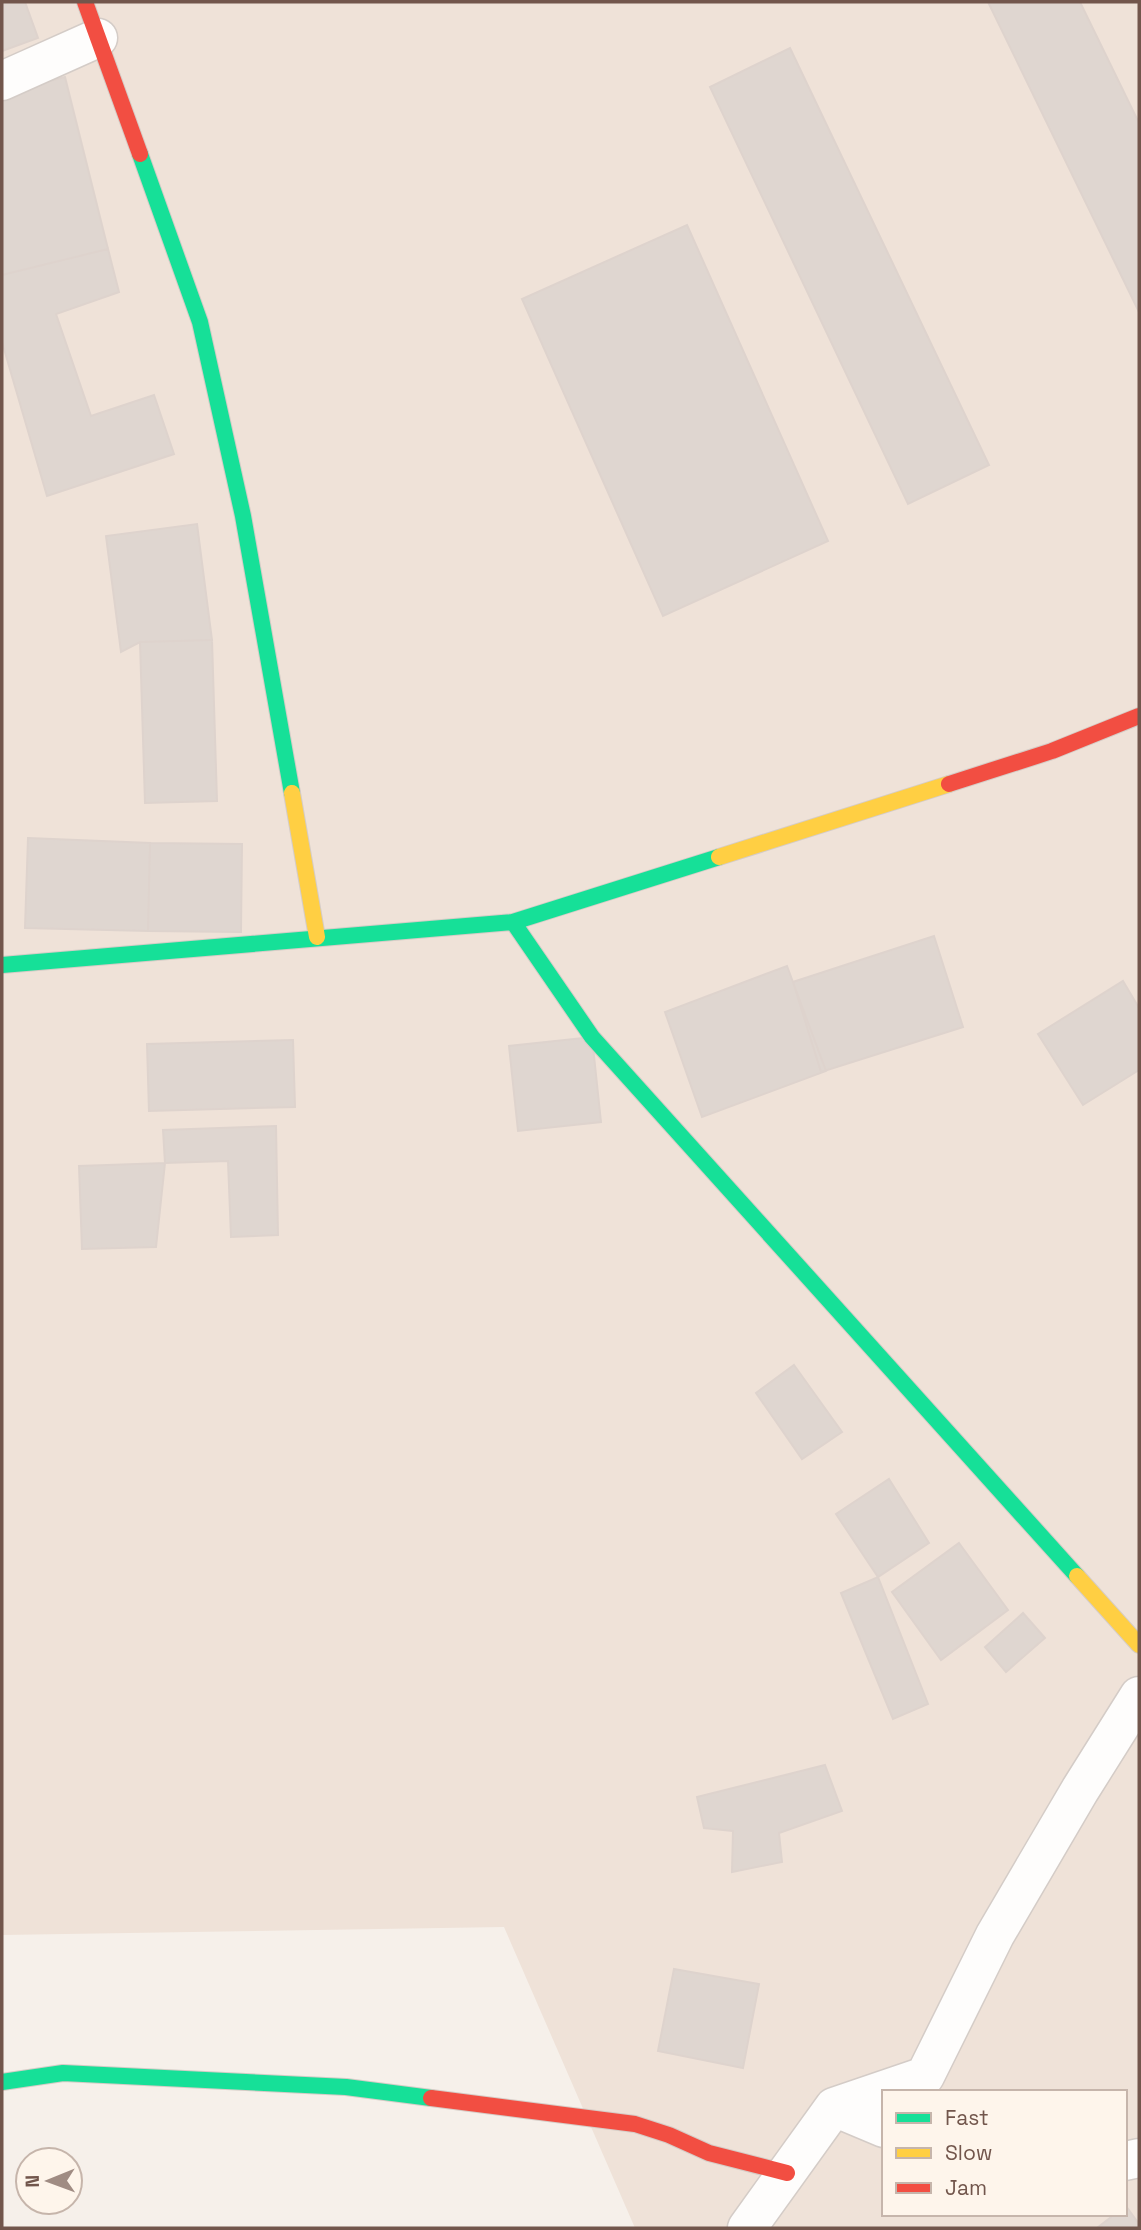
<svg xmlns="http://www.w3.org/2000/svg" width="1141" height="2230" font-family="'Space Grotesk',sans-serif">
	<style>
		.residential { fill: #efe2d8; fill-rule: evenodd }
		.building { fill: #dfd6d0; stroke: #ded3cd; stroke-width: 2 }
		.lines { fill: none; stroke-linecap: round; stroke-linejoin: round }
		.street-casing { stroke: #d4ccc7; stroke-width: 41 }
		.fast-casing { stroke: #d5ccc6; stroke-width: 18 }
		.slow-casing { stroke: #d5ccc6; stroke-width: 18 }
		.jam-casing { stroke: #d5ccc6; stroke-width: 18 }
		.street { stroke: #fefdfc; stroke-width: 38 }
		.fast { stroke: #16e098; stroke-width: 16 }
		.slow { stroke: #ffcf43; stroke-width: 16 }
		.jam { stroke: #f24e42; stroke-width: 16 }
	</style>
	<rect width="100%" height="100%" fill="#f6f0ea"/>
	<path class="residential" d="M2,2H1139V2228H635L504,1927L2,1935ZM884,2092H1125V2214H884Z"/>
	<path class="building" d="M2,2H25L38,38L2,51Z
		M988,2H1080L1139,123V312Z
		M790,48L989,465L908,504L710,87Z
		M65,77L108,249L2,275V93Z
		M687,225L828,541L663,616L522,299Z
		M108,249L119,292L56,314L91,416L154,395L174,454L47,496L2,342V275Z
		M197,524L212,640L140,642L121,652L106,536Z
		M212,640L217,801L145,803L140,642Z
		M28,838L150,843L148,931L25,928Z
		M150,843L242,844L241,932L148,931Z
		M934,936L963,1027L821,1072L793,982Z
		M787,966L826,1071L702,1117L665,1012Z
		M1123,981L1139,1008V1070L1083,1105L1038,1034Z
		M592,1037L601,1122L518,1131L509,1046Z
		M293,1040L295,1107L149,1111L147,1044Z
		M276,1126L278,1235L231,1237L228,1161L165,1163L163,1130Z
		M165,1163L156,1247L82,1249L79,1166Z
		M794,1365L842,1432L802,1459L756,1393Z
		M889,1479L929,1543L878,1577L836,1514Z
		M959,1543L1008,1610L941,1660L892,1592Z
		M878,1577L928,1704L893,1719L841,1593Z
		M1023,1613L1045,1638L1006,1672L985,1647Z
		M825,1765L842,1811L779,1833L782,1862L732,1872L733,1831L704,1828L697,1797Z
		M674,1969L759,1984L743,2068L658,2051Z
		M1126,2206L1139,2224V2228H1097L1115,2214H1125Z"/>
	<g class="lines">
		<defs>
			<path id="street" d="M2,81L98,38
				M834,2107L884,2128
				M1125,2161L1139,2158
				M747,2228L834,2107L925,2076L995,1935L1080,1790L1139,1696"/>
			<path id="fast" d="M140,154L200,322L243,516L292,793
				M513,922L592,1037L1077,1576
				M2,965L513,922L719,857
				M2,2082L63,2073L346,2087L431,2098"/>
			<path id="slow" d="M292,793L317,937
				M719,857L949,784
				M1077,1576L1139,1645"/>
			<path id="jam" d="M85,2L140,154
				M949,784L1052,751L1139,716
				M431,2098L635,2124L669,2135L709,2153L787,2173"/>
		</defs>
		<use href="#street" class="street-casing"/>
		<use href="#fast" class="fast-casing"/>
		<use href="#slow" class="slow-casing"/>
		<use href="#jam" class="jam-casing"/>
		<use href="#street" class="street"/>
		<use href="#fast" class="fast"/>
		<use href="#slow" class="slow"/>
		<use href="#jam" class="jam"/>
	</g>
	<rect width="1141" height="2230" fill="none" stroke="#72564c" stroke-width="7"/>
	<rect x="882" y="2090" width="245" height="126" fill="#fef5eb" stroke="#c6b5ab" stroke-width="2"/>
	<rect x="896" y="2113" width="35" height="10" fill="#16e098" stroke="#c6b5ab" stroke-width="2"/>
	<text x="945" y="2125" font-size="21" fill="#72564c">Fast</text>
	<rect x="896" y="2148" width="35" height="10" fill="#ffcf43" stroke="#c6b5ab" stroke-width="2"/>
	<text x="945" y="2160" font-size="21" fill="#72564c">Slow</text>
	<rect x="896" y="2183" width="35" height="10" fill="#f24e42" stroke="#c6b5ab" stroke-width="2"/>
	<text x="945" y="2195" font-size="21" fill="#72564c">Jam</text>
	<g transform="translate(49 2181) rotate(269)"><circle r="33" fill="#fef5eb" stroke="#c6b5ab" stroke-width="2"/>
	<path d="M0-5L12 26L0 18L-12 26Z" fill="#a08c83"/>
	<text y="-10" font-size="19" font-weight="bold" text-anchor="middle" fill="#72564c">N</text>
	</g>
</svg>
